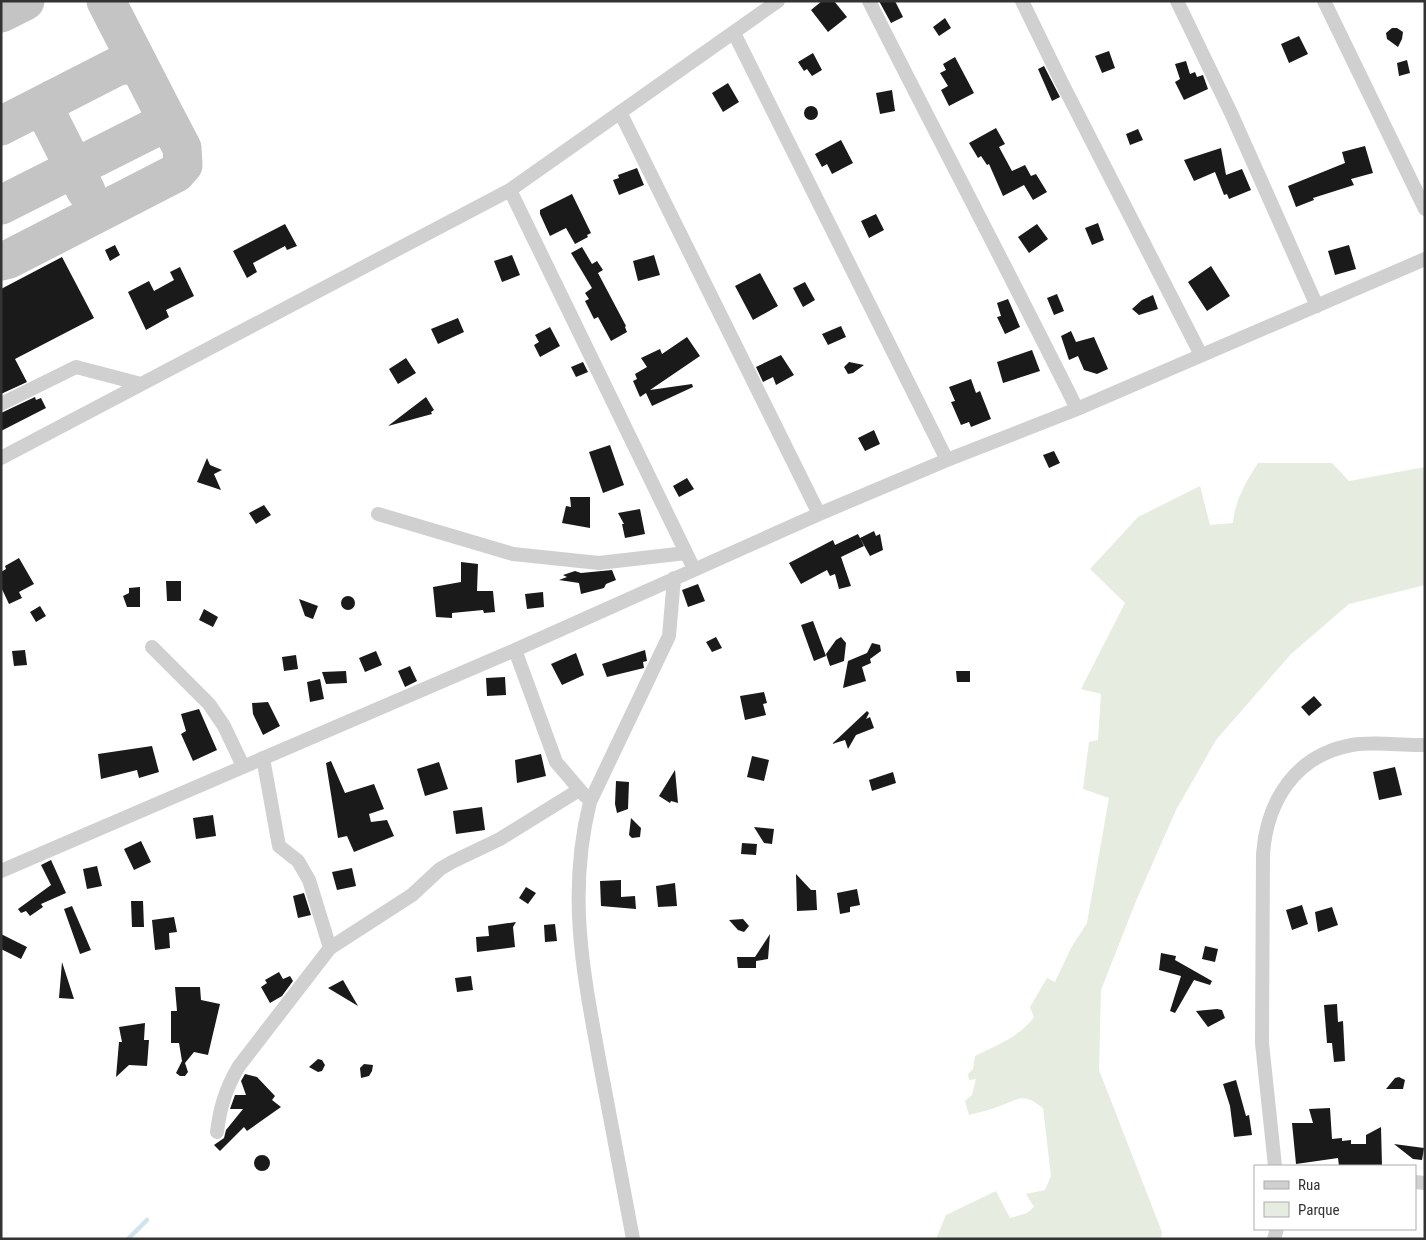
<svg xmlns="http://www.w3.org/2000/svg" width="1426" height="1240" font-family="'Roboto Condensed',sans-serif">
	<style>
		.green { fill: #e6ecdf }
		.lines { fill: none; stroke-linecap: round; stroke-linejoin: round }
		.stream { stroke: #cfe2ee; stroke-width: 4.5 }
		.taxiway { stroke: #c4c4c4; stroke-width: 39 }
		.building { fill: #1a1a1a }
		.street { stroke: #d0d0d0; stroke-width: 14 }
	</style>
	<rect width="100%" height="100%" fill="#fff"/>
	<path class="green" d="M1258,463H1332L1349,481L1425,467V585L1349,604L1291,654L1216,740L1176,810L1136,901L1101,990L1099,1070L1162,1232L1161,1239H936L946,1215L996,1191L1010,1218L1027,1213L1034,1207L1026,1194L1045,1190L1051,1176L1043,1108C1023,1093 1021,1098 1000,1106C990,1110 979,1112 969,1115L965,1101L972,1095L976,1079L969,1080L968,1074L973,1069L975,1056C995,1046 1021,1036 1034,1017L1030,1007L1047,978L1055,982L1071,948L1087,923L1109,798L1083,789L1089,742L1098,740L1101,694L1081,689L1125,603L1090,569L1138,517L1200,486L1210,525L1233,523C1235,500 1246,482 1258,463Z"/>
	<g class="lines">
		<path class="stream" d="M128,1239L147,1220"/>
		<path class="taxiway" d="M1,13L25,1
			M53,99L48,109V116L86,191
			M1,126L116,67L126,64L141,69
			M1,205L158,126L161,118L160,106L106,1
			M1,261L9,259L176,173L183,165L182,148L160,106"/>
	</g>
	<path class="building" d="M822,1H834L847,17L828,32L811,10Z
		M879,1H895L903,17L891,23Z
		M945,18L951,28L939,36L933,27Z
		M1392,28H1397L1403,32L1402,39L1398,47L1387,39L1386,33Z
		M1299,36L1308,54L1289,63L1281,44Z
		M1109,51L1115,68L1102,73L1095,56Z
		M813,53L822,70L812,76L807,69L804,71L798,62Z
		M955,57L974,93L949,106L941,90L948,86L940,73L946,70L943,64Z
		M1407,60L1410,73L1399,76L1397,63Z
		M1186,61L1190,74L1195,72L1197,77L1203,75L1208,89L1184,100L1175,82L1180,79L1175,64Z
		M1044,66L1060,97L1052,101L1038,69Z
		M728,83L739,102L723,112L712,93Z
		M892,90L895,111L880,114L876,93Z
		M804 113a7 7 0 1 1 14 0a7 7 0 1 1-14 0Z
		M996,128L1005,144L999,147L1012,171L1025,165L1031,176L1036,174L1047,192L1033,200L1024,185L1003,196L989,164L987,165L981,156L978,158L969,143Z
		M1138,129L1143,140L1130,145L1126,134Z
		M841,140L853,163L832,174L827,164L822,167L815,154Z
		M1365,146L1373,173L1351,179L1354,185L1313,198L1314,200L1296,207L1288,186L1345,163L1342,152Z
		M1221,148L1226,175L1242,169L1251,190L1229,199L1227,194L1224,195L1215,172L1194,181L1184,160Z
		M637,168L644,185L619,195L613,180L619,178L618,175Z
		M572,194L591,233L587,235L588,237L575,244L566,228L550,236L540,214V210Z
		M876,214L884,230L869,238L861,221Z
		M1098,223L1104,240L1092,245L1085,228Z
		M285,224L297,246L287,250L285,246L253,263L257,272L247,278L233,251Z
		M1037,224L1048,239L1029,253L1018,237Z
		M115,245L120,255L110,261L105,250Z
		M1349,245L1356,269L1335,275L1328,251Z
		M582,247L592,264L597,261L603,270L598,273L626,326L625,327L627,332L611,341L598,317L594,319L585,301L589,299L585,293L592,288L571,253Z
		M512,255L520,275L502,282L494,261Z
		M654,255L660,275L638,281L633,261Z
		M62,257L94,318L15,359L27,382L1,394V289Z
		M1211,266L1230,296L1207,311L1188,282Z
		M180,267L194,296L166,310L169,317L146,330L128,292L149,281L154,291L174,280L170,272Z
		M760,273L778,306L753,320L735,286Z
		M805,282L815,300L803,307L793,288Z
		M1057,294L1064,311L1054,315L1047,298Z
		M1153,295L1158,309L1139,315L1132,309L1142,300Z
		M1008,299L1020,327L1005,334L997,317L1001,316L997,303Z
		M458,318L464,332L438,344L431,329Z
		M841,326L846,337L828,345L822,334Z
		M550,327L560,346L540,357L534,345L539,342L535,335Z
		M1071,331L1076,342L1094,337L1108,369L1097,374L1084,370L1078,356L1069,360L1061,336Z
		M687,337L700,356L650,390L692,384L693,387L652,406L646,393L640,397L633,381L637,379L635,374L647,367L641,358L660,349L662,354Z
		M1032,350L1040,371L1003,383L997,362Z
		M781,355L794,375L776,385L773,377L763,382L756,367Z
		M406,358L416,373L398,384L389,369Z
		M583,362L588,372L576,377L571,367Z
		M849,362L864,365L853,373L848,374L844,367Z
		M971,379L976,393L980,391L991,419L971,427L969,422L961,425L951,402L955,401L949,387Z
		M35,397L36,400L41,398L46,408L1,431V413Z
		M426,397L434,410L431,412L432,414L388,426Z
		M874,430L880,444L865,451L858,438Z
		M610,445L624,485L603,493L589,452Z
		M1054,451L1060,463L1049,468L1043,455Z
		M207,458L210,465L222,470L214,474L221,490L197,482Z
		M687,478L694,489L679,497L673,486Z
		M570,497H590V528L562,523L566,506L571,507Z
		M264,505L271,515L256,524L249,513Z
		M640,509L645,534L625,538L622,524H624L618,513Z
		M874,531L876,536L880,534L883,550L870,556L860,538Z
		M858,534L864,546L841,557L851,586L839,589L835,574L830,576L827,570L801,584L789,563L833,540L835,545Z
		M19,558L34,584L19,592L22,598L9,604L1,587V572L6,569L5,566Z
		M461,562L478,564L477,591H493L495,612L484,613L483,610L452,613V618L436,617L433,587L461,582Z
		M612,570L616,580L606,584L604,588L581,594L579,583L559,580L567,577L563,575L575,571L581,573Z
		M166,581H181V601H167Z
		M698,584L705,601L688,607L682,590Z
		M140,587V607H127L123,596L129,593V588Z
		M543,592L544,607L527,609L525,594Z
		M341 603a7 7 0 1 1 14 0a7 7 0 1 1-14 0Z
		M299,599L318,606L313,619L305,616Z
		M40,606L46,616L36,622L30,612Z
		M204,609L218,617L213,627L199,620Z
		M813,621L826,656L814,661L801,625Z
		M716,637L722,648L712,652L706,642Z
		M841,637L846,643L844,661L830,666L826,654L836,640Z
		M872,643L880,645L881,651L870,659L871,663L862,667L866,681L843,688L848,661L867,653Z
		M25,650L27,665L14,666L12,651Z
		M645,650L647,661L643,662L644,668L607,677L602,664Z
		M376,651L382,665L365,672L359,658Z
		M576,653L584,675L562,685L551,664Z
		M296,655L298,669L284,671L282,657Z
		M410,666L417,681L405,687L398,671Z
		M346,671L347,683L326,684L322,672Z
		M956,671H970V682H957Z
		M505,677L506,695L487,696L486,678Z
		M320,679L324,699L310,702L307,682Z
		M764,692L767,703L763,704L766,715L745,720L740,696Z
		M1314,696L1322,705L1309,716L1301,707Z
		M268,702L280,726L263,735L253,714L252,703Z
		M199,709L217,750L193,761L181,734L186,731L181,714Z
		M867,711L869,713L866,719L870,717L874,728L856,735L848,749L845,740L832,744Z
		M152,746L159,772L139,778L137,770L101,779L98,754Z
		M541,754L546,776L517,783L515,760Z
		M752,756L769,760L764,781L747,777Z
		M331,761L345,793L374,784L384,809L369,814L371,822L387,820L394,836L354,852L347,836L338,838L326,763Z
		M439,762L448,789L425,796L417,769Z
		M1395,767L1402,795L1379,800L1373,772Z
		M675,770L678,803L671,801L670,803L659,796Z
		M893,772L896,783L872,791L869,780Z
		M616,781L629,782L628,809L617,813L615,804Z
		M482,807L485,830L456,834L453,811Z
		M213,815L216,836L196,839L193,818Z
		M631,818L641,828L640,837L632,838L629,835Z
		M754,827L774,829L772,844L764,843Z
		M141,841L151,862L134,870L124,849Z
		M742,843L757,844L756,855L741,854Z
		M51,860L66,893L41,904L43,907L30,916L26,911L21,913L18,909L51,885L41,865Z
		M97,866L102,886L87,889L83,869Z
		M352,868L356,886L337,890L332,872Z
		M796,874L811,890H816L817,910L797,911Z
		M621,880V897L635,896L636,909L601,906L600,881Z
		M675,883L677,906L658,907L656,886Z
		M526,887L536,893L528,904L519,898Z
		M857,889L860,905L850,907V912L840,914L837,893Z
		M304,893L311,915L298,918L293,896Z
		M131,901H143L144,927H132Z
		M1302,905L1308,924L1292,930L1286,910Z
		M72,906L91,950L80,954L64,909Z
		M1332,907L1338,925L1318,932L1315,912Z
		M174,917L177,932L169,933L170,948L155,950L152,920Z
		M743,919L749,926L744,932L738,930L729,920Z
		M516,922L513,927L515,947L477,952L476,937L489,936L488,926Z
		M555,924L557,941L545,942L544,925Z
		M1,934L27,947L21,959L1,949Z
		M770,934L768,959L756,961V968H738L737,957H755Z
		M1205,946L1218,949L1215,962L1202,959Z
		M1161,953L1176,956L1175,960L1212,981L1210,985L1194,980L1175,1013L1170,1011L1181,976L1159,970Z
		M62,962L74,999L59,998Z
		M279,972L283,979L290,976L293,981L282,996L270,1003L261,987L267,983L265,980Z
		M471,976L473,990L457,992L455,978Z
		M343,980L358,1006L328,988Z
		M175,987H200L201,1000L220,1004L208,1055L194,1052L185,1063L188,1072L185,1076H180L176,1073L182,1061L179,1043H171V1011H177Z
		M1337,1004L1338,1022L1343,1021L1345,1061L1334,1062L1332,1043H1327L1324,1005Z
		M1217,1009L1222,1010L1225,1018L1208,1027L1196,1011Z
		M145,1023L144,1040H149L147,1066L129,1065L116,1077L119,1042H122L119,1027Z
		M318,1059L322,1060L325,1065L322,1071L318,1072L309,1067Z
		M364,1064L373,1065L372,1071L369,1076L361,1078L360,1068Z
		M245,1074L257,1077L275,1096L272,1100L281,1107L247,1131L244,1127L220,1151L214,1145L224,1138L226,1130L243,1109H230L235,1095H246L241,1081Z
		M1399,1077L1405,1080L1403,1089H1386L1395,1078Z
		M1236,1080L1246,1116L1249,1115L1252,1135L1234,1137L1230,1106L1223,1084Z
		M1330,1108L1332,1139L1342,1138V1141L1351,1140V1144H1366V1135L1381,1127L1382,1166H1339L1338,1158L1296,1164L1292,1123H1313L1309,1109Z
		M1394,1144L1424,1148L1422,1160L1413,1159Z
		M254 1163a8 8 0 1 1 16 0a8 8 0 1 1-16 0Z"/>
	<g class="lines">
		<path class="street" d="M869,1C938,138 1009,272 1077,409
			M1022,1L1061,81L1201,355
			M1177,1L1231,113L1317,306
			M1324,1L1425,209
			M734,33L947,460
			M620,112L819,514
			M510,190L694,569
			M1,404L76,367L141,384
			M1,458L510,190L778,1
			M378,514L513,554L599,563L686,553
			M152,647L209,704L224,726L243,766
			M515,650L556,762L585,796
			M263,758L279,846L298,861L309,880L330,948
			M1,871L515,650L819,514L947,460L1077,409L1425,259
			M217,1132C220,1107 226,1088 239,1066L330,948L412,895L440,869L452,862L500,839L579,790
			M1275,1166L1262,1043L1263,854C1267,800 1296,755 1352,745C1376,741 1401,746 1425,745
			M1415,1182L1425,1183
			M633,1239C622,1180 611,1122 600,1064C583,972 567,894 590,802L669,636L674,578
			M1274,1239L1277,1229"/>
	</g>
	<rect width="1426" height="1240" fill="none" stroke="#333333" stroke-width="5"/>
	<rect x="1254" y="1165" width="162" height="65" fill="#ffffff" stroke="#adadad"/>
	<rect x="1264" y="1181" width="25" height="8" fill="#d0d0d0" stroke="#adadad"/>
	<text x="1298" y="1190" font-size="15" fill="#333333">Rua</text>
	<rect x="1264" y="1202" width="25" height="15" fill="#e6ecdf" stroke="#adadad"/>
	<text x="1298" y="1215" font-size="15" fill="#333333">Parque</text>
</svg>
